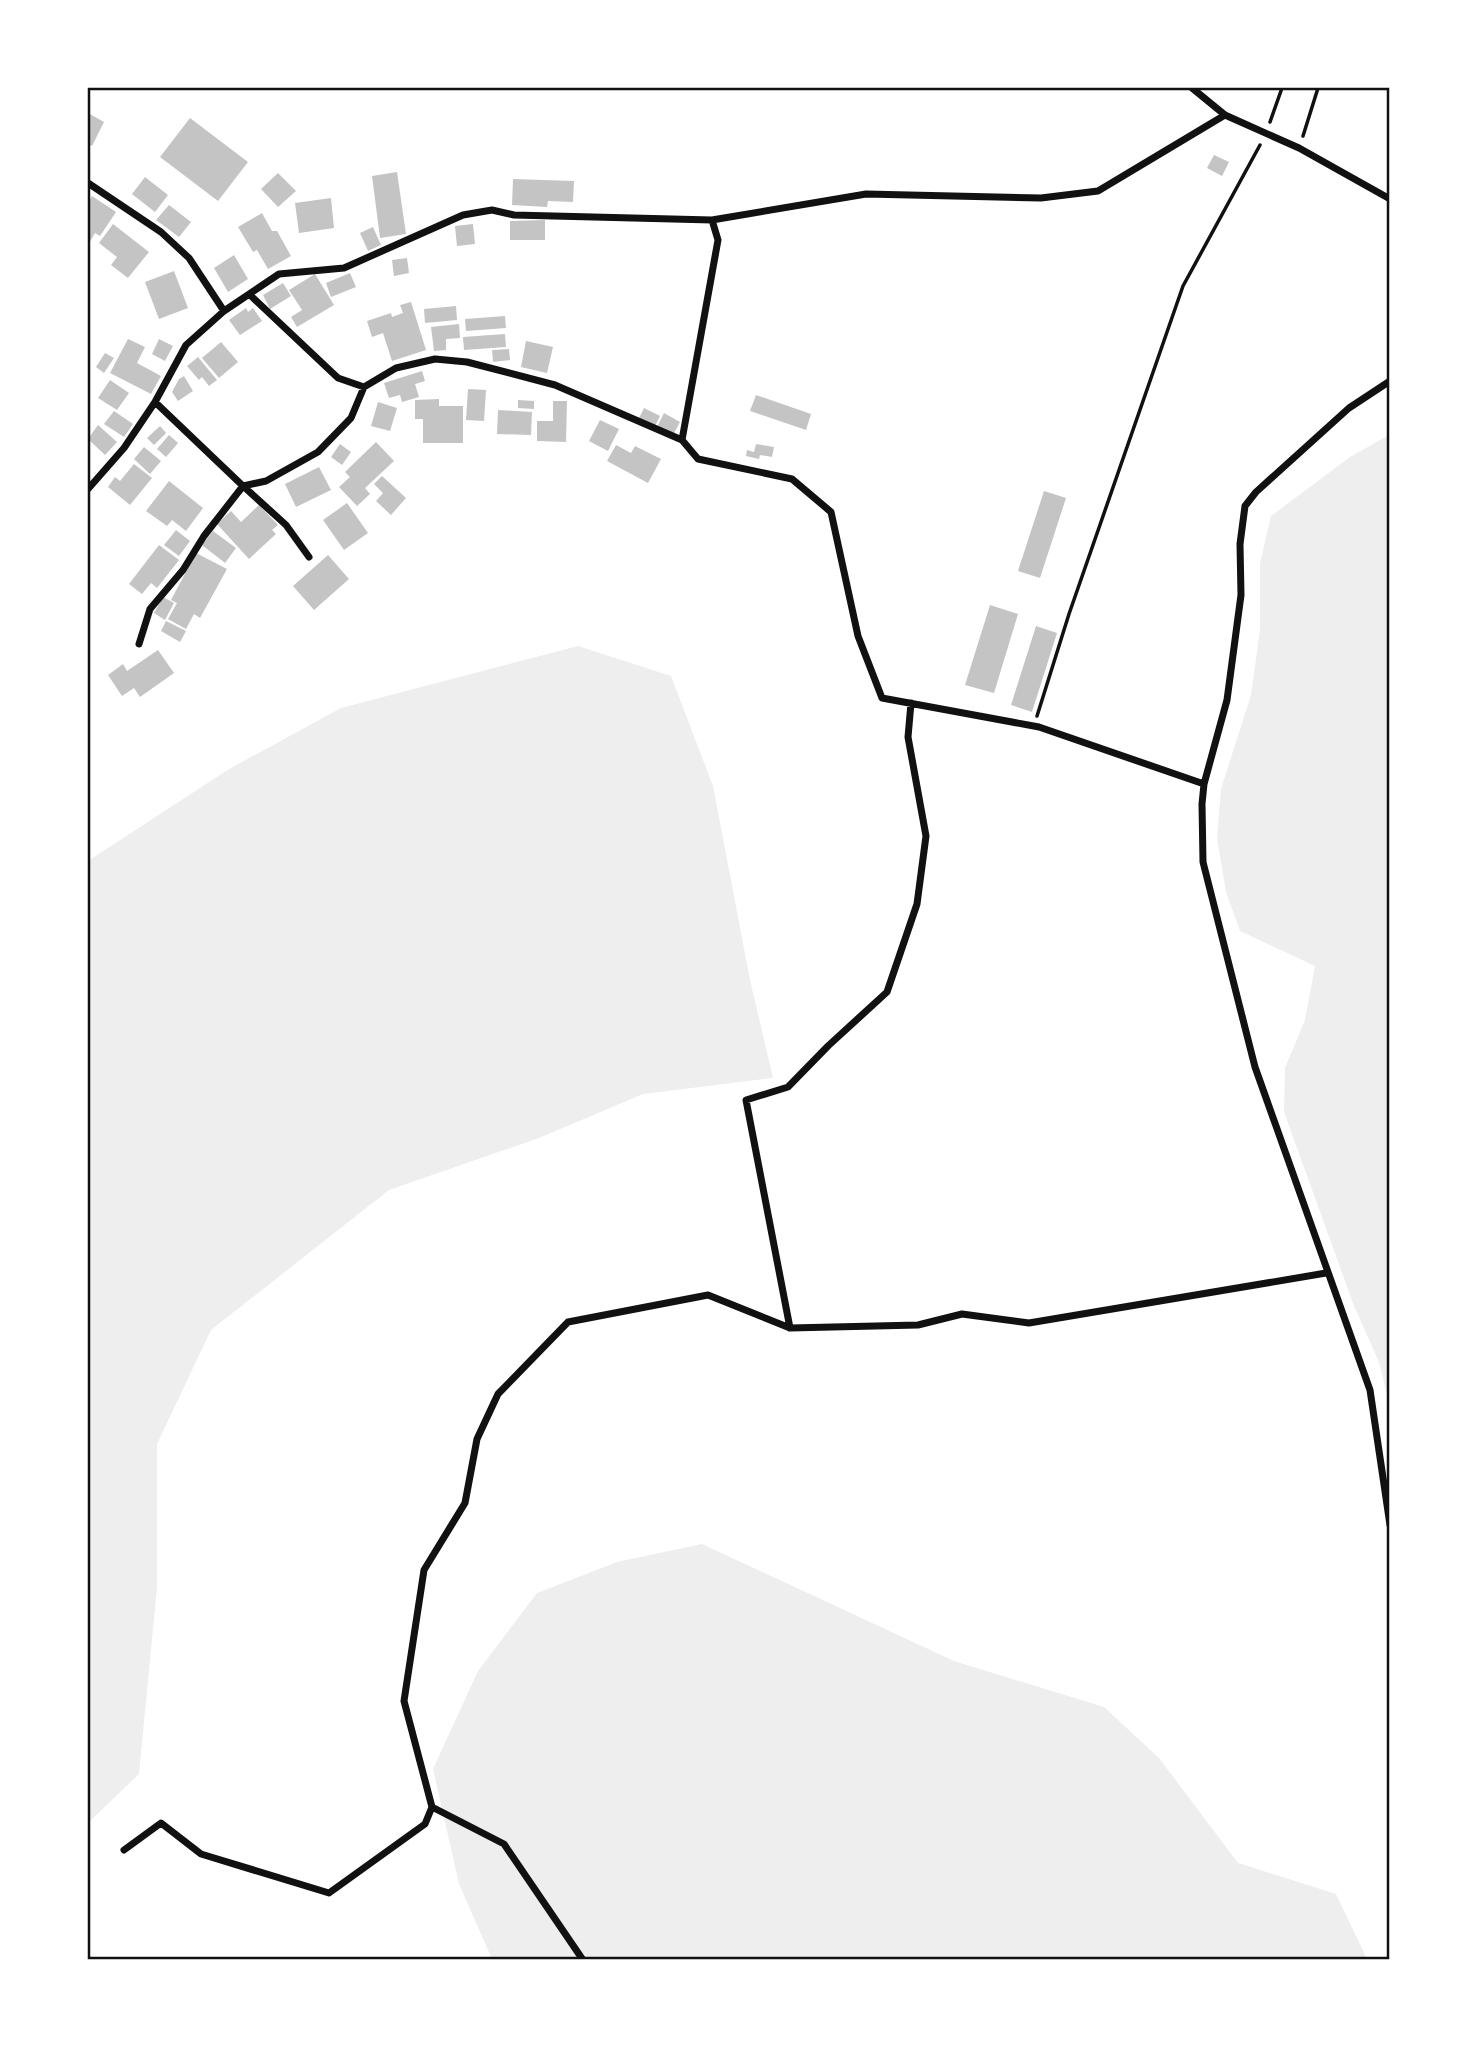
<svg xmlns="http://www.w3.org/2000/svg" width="1477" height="2047" font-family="'Public Sans',sans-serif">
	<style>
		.green { fill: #eee }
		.building { fill: #c4c4c4 }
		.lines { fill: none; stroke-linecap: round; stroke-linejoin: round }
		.path { stroke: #111; stroke-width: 3.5 }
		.minor { stroke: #111; stroke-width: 7 }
		.neatline { fill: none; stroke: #111; stroke-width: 2.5 }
	</style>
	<rect width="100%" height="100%" fill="#fff"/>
	<path class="green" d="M1389,435V1403L1379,1362L1354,1306L1284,1112L1285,1068L1305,1020L1315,966L1240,931L1226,892L1217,838L1221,789L1251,695L1260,630V563L1271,516L1350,457Z
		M578,646L671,676L713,786L750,980L773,1078L643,1094L539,1138L389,1190L211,1330L157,1444V1587L139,1774L88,1823V861L229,769L341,708Z
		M702,1544L954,1661L1104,1707L1159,1758L1238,1863L1336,1894L1367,1959H492L459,1884L433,1769L478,1671L537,1593L617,1562Z"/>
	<path class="building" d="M88,113L104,122L92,146L88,144Z
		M190,118L248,162L218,201L160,157Z
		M1214,155L1229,162L1222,176L1207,168Z
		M397,172L406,234L380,238L372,176Z
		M278,173L296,191L278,207L261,189Z
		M145,177L168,195L155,212L132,194Z
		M513,179L574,181L573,202L548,201L547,207L512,205Z
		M92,196L116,212L100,236L95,233L88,245V203Z
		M331,198L334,228L299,233L295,203Z
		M169,205L191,222L179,237L156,220Z
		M262,213L272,231H277L291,256L268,269L257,250L253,252L238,227Z
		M545,220V240H510V221Z
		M113,224L149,252L128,278L111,265L117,257L99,243Z
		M473,224L475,244L457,246L455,226Z
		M373,227L381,245L368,251L360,233Z
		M234,255L248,279L228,292L214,268Z
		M407,258L409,273L394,276L392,260Z
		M174,271L188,308L159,319L145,282Z
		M350,273L356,287L331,297L326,283Z
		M315,274L334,305L297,327L291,317L302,310L289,290Z
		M283,283L291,296L270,309L263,295Z
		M411,302L426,350L392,361L383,333L372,337L367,321L391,313L392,317L403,313L400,305Z
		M456,306L457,320L425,323L424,309Z
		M246,308L248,312L253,308L262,321L240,335L229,320Z
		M505,316L506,328L466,331L465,319Z
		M459,324L460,338L446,339V350L434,351L431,327Z
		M505,334L506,347L464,350L463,337Z
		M128,339L145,347L137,363L161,376L151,394L110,373Z
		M159,339L173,346L165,361L152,354Z
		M526,341L553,347L547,373L521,367Z
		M221,342L238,362L219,378L202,358Z
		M509,349L510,360L493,362L492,350Z
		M105,353L114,358L104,373L96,367Z
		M198,357L217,380L209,386L202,377L199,380L187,366Z
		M422,371L425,381L415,384L419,397L402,402L400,395L389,398L384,383Z
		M184,376L193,391L178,401L172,392L179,379Z
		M110,380L129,393L117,410L98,398Z
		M468,389L486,390L484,421L466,420Z
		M756,395L811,414L806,430L750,411Z
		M439,399V406H463V443H423V419H415V400Z
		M518,400L534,401V409L518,408Z
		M553,401H567L566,442L537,441V421H553Z
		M378,402L397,408L390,431L371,426Z
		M644,408L660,416L655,426L639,418Z
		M498,410L532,412L531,435L497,434Z
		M114,411L133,424L124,437L104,424Z
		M664,413L680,422L673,435L657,427Z
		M600,420L619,429L608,451L589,441Z
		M98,425L117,442L105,455L88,439Z
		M160,426L166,433L154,445L147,438Z
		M169,435L178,443L166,457L157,449Z
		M376,442L394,461L365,488L370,494L357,506L339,487L350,477L345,472Z
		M340,444L351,452L342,465L331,457Z
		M756,444L774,447L772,457L760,455L759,459L746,456L747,450L754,452Z
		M616,445L631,453L635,446L661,459L648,483L607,461Z
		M144,447L161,461L150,474L134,459Z
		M134,464L152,478L130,505L108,487L115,477L120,481Z
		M319,467L331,490L296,507L285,484Z
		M382,476L406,498L391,515L376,501L383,493L374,484Z
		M169,481L203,508L186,531L172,520L167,526L146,511Z
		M1044,491L1066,498L1040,578L1018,571Z
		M347,503L368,533L344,550L323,520Z
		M259,505L278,525L272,530L276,534L249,559L217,524L231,511L241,522Z
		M176,530L190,541L179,556L164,545Z
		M213,531L236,548L225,563L202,545Z
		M159,545L179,560L157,588L151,583L142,594L129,584Z
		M196,553L227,569L200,618L194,614L186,629L168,619L177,603L171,600Z
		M328,555L349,579L314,610L293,586Z
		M163,597L174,603L165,620L154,613Z
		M990,605L1018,614L994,693L965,685Z
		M166,621L186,631L180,642L161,631Z
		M1036,626L1057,633L1032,712L1011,705Z
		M158,650L174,673L140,697L134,688L122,696L108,675L123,664L127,671Z"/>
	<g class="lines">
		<path class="path" d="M1270,122L1282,88
			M1303,136L1318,88
			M1037,716L1069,614L1183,286L1260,145"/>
		<path class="minor" d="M1192,88L1225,115L1299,148L1390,199
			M88,183L161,232L189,258L224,311
			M712,220L866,194L1041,198L1098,191L1225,115
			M250,295L338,378L364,387
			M155,402L243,486L266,481L318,452L351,418L364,387L396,368L435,359L467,362L555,385L682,440L698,459L792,479L831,512L858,636L882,698L1039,727L1204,784L1202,804L1203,862L1255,1067L1370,1390L1390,1525
			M88,489L124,448L155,402L186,345L224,311L279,274L344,268L463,215L492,210L514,215L712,220L718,240L682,440
			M139,644L150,609L183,570L204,536L243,486L286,525L309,557
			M1204,784L1227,700L1241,595L1240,544L1245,506L1256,492L1349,408L1390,381
			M790,1328L746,1100L788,1087L828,1046L887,992L917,904L926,836L908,737L911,703
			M124,1850L161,1823L201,1854L329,1893L425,1824L432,1807
			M583,1960L504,1844L432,1807L404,1701L424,1570L465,1503L477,1439L498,1394L568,1322L708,1295L790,1328L918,1325L962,1314L1029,1323L1326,1273"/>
	</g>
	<rect width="1477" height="2047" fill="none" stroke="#ffffff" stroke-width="178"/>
	<rect x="89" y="89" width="1299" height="1869" class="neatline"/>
</svg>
